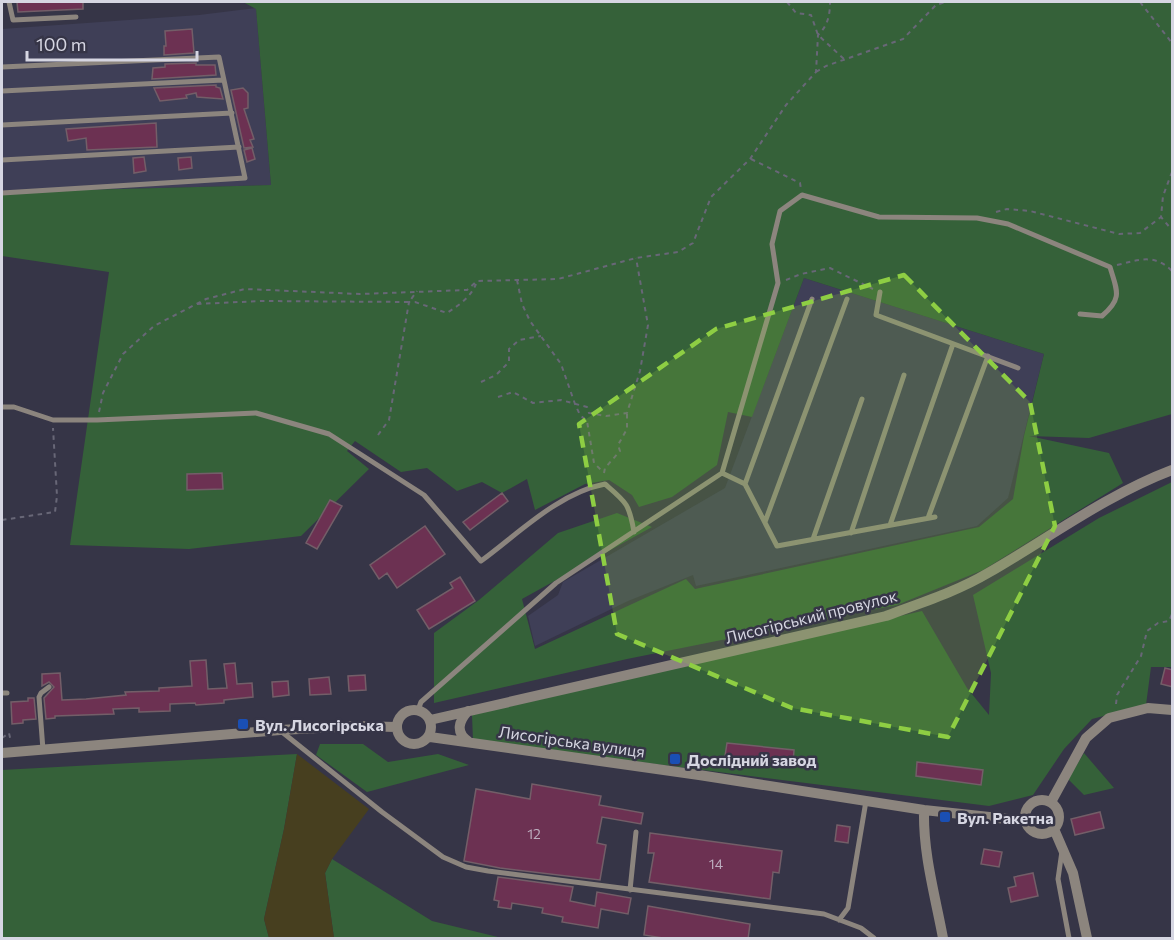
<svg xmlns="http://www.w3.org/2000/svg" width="1174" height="940" font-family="Commissioner,sans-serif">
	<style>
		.built { fill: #3f3f57 }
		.green { fill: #356139 }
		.sand { fill: #473f1f }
		.building { fill: #6c3152; stroke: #735e68; stroke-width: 1.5 }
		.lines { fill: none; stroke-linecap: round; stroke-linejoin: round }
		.path { stroke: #686777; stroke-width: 2; stroke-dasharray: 4.5 4.5; stroke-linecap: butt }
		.service { stroke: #8c857e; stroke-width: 5 }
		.minor { stroke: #8c857e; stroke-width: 10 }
		.marked { fill: #8ece43; fill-opacity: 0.2; stroke: #8ece43; stroke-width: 4.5; stroke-dasharray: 12 8; stroke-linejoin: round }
		.transit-dot { fill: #1a4fb4; stroke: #363547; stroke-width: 2 }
		.labels { text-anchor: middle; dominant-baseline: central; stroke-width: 5; stroke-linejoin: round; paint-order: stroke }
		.number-label { font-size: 14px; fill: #bcadbe }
		.street-label { font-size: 16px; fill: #d6d6e2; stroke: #363547 }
		.poi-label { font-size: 16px; font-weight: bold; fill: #d6d6e2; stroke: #363547; text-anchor: start }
	</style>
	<rect width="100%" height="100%" fill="#363547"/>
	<path class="built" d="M256,8L271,185L2,192V29L199,15Z
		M804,278L1044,354L1008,498L977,526L696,586L693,575L628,601L535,646L528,616L558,595L563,582L725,488Z"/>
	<path class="green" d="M243,2H1172V414L1089,438L1029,436L1109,453L1123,483L983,570L897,605L627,659L434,703V633L479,600L558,533L617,513L652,527L522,599L535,649L686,579L695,589L979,527L1013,499L1024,436L1044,354L804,278L752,417L728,412L717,465L672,497L639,507L632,495L609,480L585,484L535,510L527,479L502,493L482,482L457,491L427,468L401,472L355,441L347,451L369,469L301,536L189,549L70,545L109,272L2,256V192L271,185L256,9Z
		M1172,482V667H1151L1146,705L1092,719L1064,749L1033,795L989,806L473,741L472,715L922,611L967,688L989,715L991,673L973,595L1099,518Z
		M320,744H363L388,762L438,754L469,765L367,792L316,755Z
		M1084,753L1114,788L1084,795L1068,779Z
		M297,754L284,829L264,919L269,938H2V770Z
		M332,859L432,921L502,938H334L325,873Z"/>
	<path class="sand" d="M297,754L369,809L332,859L325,873L334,938H269L264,919L284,829Z"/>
	<path class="building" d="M17,2H83V9L18,12Z
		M192,29L194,53L164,55V46H166L165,31Z
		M196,63V65H215L216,75L152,79L153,68L165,67V64Z
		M216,85V87L220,88L223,99L197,97L196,93L186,95L187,98L160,101L154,88Z
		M243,88L248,93V108L244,109L254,139L250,140L253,147L244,148L231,90Z
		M156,123L157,147L87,150L86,138L68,141L66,129Z
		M252,148L255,159L247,162L244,150Z
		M144,157L146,171L134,173L133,158Z
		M191,157L192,168L179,170L178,158Z
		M222,473L223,489L187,490V474Z
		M502,493L508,501L470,530L463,522Z
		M330,500L342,506L317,549L306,543Z
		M425,526L445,554L397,588L387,573L379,579L370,565Z
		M460,577L475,601L429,629L417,610L453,588L450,583Z
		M206,660L208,689L227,688L224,664L235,663L237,684L252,683L253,697L224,700V703L196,705L195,703L170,704V711L139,712V708L113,709L114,714L55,716V718L46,719L44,698L54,687L49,682L42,686V674L60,673L62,700L86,699L126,695L125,692L159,691V688L192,686L190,661Z
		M1165,668L1173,670V687L1161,684Z
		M365,675L366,690L349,691L348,676Z
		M329,677L331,694L310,695L309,679Z
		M288,681L289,695L273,697L272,682Z
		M28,698H34L36,719L23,720V723L12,724L11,702L28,701Z
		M727,743L794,750L793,763L725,756Z
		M917,762L983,770L981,785L916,776Z
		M532,784L601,796L599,805L643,813L641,824L602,817L597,843L606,845L600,880L500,868L464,861L476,789L530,799Z
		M1100,812L1104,828L1075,835L1071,819Z
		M837,825L850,827L848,843L835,841Z
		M650,833L782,851L779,873L773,872L770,899L649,882L654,853H648Z
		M984,849L1002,852L999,867L981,864Z
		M1033,873L1038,896L1011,902L1008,888L1016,886L1014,877Z
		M498,877L573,887L570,901L595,906L597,892L631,898L628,914L601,909L598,928L562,922L563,917L542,913L543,908L512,903L511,909L498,907L499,901L494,900Z
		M648,906L750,924L748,939H669L644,935Z"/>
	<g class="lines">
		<path class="path" d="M787,2L796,13L811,15L818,35L844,59
			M1140,2L1172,43
			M816,72L826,66L903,39L936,5L945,2
			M751,159L800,183L801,189
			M1172,172L1163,196L1161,217L1172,230
			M996,212L1007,209L1030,211L1119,234L1140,233L1161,217
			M1117,265C1139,260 1154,253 1172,271
			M517,280L522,304L530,321L561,364L575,404L580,415L587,421L594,463L603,472
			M786,280L801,274L830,268L873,289
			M197,304L261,301L409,302L417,291
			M481,382L496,375L509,362V349L519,340L541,336
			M498,397L513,392L533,403L561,400L587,407L589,413L606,416L627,413L640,371L648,325L636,258
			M99,412L103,393L123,354L154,326L206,299L245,289L360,294L467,290L477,281L558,279L636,258L678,252L693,243L711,197L750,159L786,105L816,72L818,35C828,26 830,14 830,2
			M378,435L389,420L409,302H415L447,313C459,305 470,298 476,284
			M604,473L605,468L620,451L618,445L627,429V413
			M2,520L55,512L57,496L53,428
			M1116,704L1117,695L1141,656L1147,631L1158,623L1169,621L1172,614
			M2,738L9,733L11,742"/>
		<path class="service" d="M9,2L13,20L76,17
			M2,67L219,57L245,178L2,193
			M2,91L223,80
			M2,125L232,113
			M2,160L239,147
			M880,292L876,315L1018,368
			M2,407H14L53,420H97L256,413L329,434L424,495L481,561C518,534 558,493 605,484C626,502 629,503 634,532
			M722,473L778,283L772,244L780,211L802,195L879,217L977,218L1008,224L1110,267C1117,291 1123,298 1102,316L1080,314
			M745,484L812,299
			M928,518L988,356
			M765,522L847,299
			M890,525L953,344
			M851,533L904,375
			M813,539L862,399
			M2,693H7
			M418,710L421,702L556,583L722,473L745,484L777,546L935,517
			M282,732L382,812L443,857L466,867L488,871L824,914L861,928L874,938
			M43,750L39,697L41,693L49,687
			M1062,851L1058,879L1069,938
			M630,890L636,832
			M839,920L848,908L866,801"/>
		<path class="minor" d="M397 727a17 17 0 1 1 34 0a17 17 0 1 1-34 0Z
			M430,720L886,616C920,603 956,592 988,573C1049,538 1106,495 1172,470
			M430,737L699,775L924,810L1026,821
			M468,741C455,732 459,721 468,711
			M2,753L280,730L357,726L396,727
			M1025 817a17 17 0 1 1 34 0a17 17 0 1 1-34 0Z
			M1051,802L1086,738L1109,718L1148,708L1172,710
			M924,810C923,854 935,895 943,938
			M1054,829L1073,873L1087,938"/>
	</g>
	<path class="marked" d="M904,275L1030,402L1055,526L948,737L792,708L617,634L579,424L716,329Z"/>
	<g class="transit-dot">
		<rect x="237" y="718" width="12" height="12" rx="3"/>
		<rect x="669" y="753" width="12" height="12" rx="3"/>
		<rect x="939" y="811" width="12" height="12" rx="3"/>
	</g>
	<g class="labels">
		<g class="number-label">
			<text x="534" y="833">12</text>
			<text x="716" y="863">14</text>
		</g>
		<g class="street-label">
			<text transform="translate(811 616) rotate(-14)">Лисогірський провулок</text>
			<text transform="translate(572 741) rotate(8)">Лисогірська вулиця</text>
		</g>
		<g class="poi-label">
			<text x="255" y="724">Вул. Лисогірська</text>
			<text x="687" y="759">Дослідний завод</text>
			<text x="957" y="817">Вул. Ракетна</text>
		</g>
	</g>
	<rect width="1174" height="940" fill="none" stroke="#d6d6e2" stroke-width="6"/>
	<path d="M27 51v9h170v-9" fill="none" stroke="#d6d6e2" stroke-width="3"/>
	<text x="36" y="51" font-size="18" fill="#d6d6e2" stroke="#363547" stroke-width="4.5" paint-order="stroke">100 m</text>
</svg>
